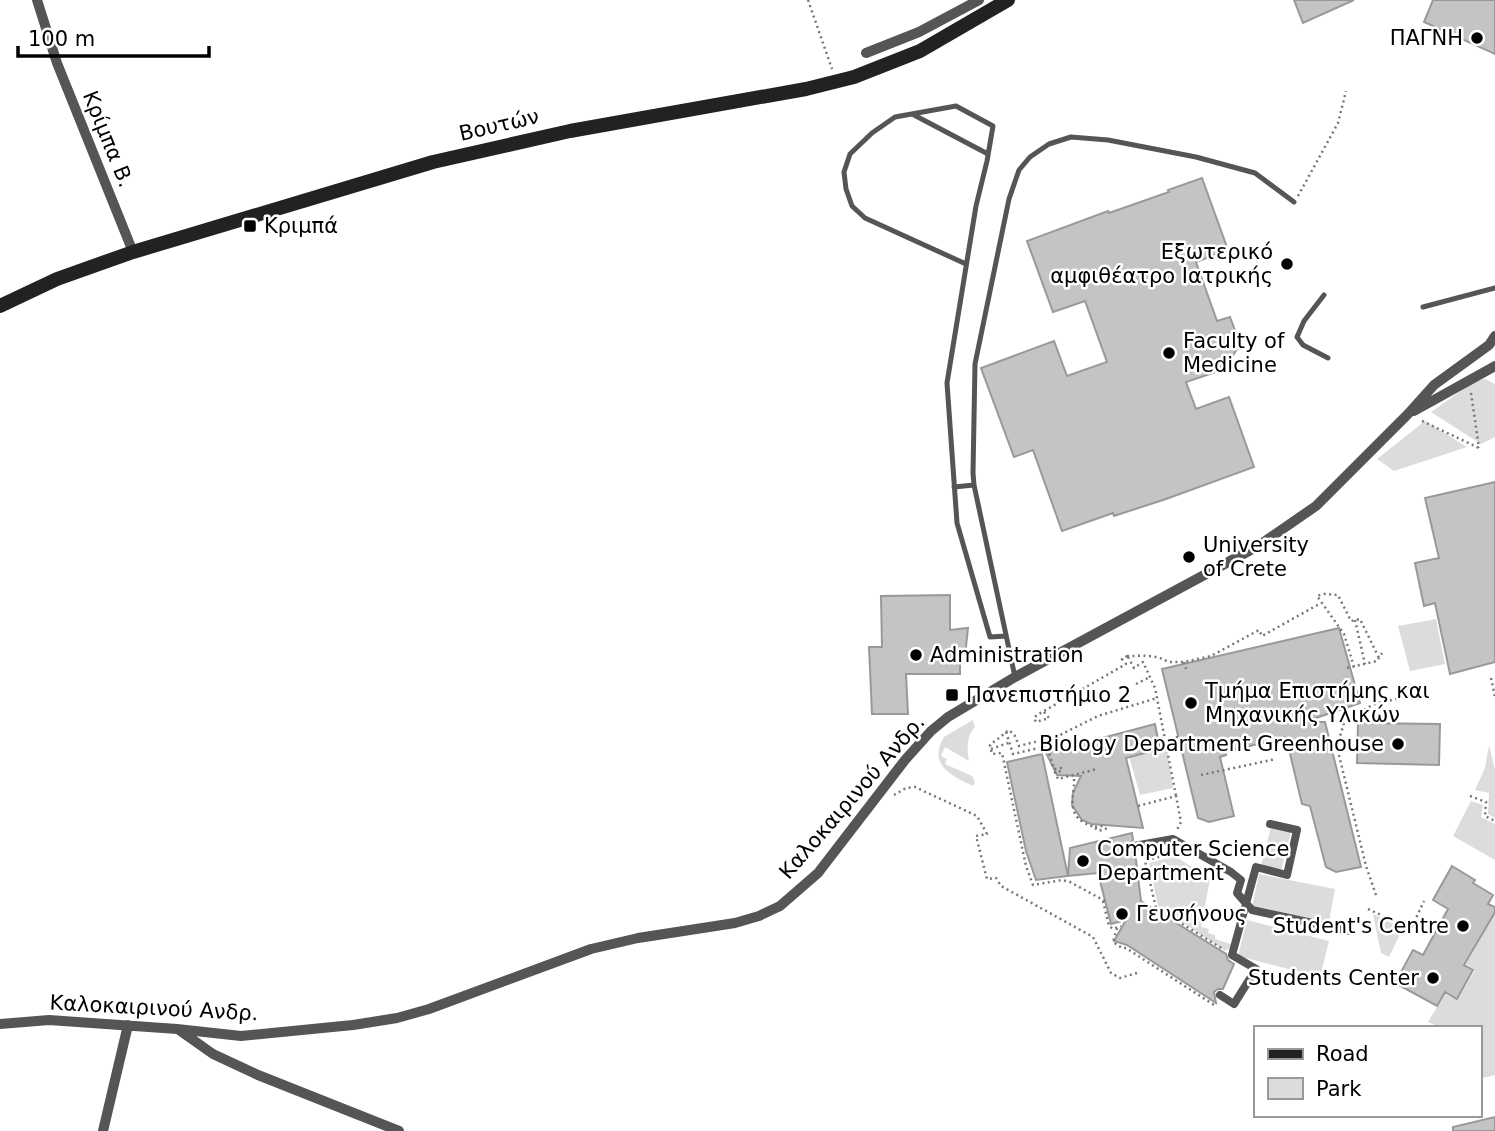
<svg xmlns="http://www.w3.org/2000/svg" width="1495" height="1131" font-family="'DejaVu Sans',sans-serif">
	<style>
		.green { fill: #dcdcdc }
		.building { fill: #c4c4c4; stroke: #999; stroke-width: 2 }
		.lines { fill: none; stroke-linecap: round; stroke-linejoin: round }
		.path { stroke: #777; stroke-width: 2.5; stroke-dasharray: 2 3.5; stroke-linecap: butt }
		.service { stroke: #555; stroke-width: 5 }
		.pedestrian { stroke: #555; stroke-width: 8 }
		.minor { stroke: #555; stroke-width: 10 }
		.secondary { stroke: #222; stroke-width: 14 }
		.poi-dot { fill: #000; stroke: #fff; stroke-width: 2.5 }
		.labels { text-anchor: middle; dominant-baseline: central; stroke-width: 5; stroke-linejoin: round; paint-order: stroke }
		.poi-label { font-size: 21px; fill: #000; stroke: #fff; text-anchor: start }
		.street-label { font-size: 21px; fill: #000; stroke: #fff }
	</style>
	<rect width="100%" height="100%" fill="#fff"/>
	<path class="green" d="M1485,379L1495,384V437L1481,444L1431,412L1475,381Z
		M1425,421L1467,447L1394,471L1377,459Z
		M1436,619L1445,664L1410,671L1398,626Z
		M973,720L975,727C966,738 967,747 969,761L945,747L941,756L947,759L945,764L972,776L975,782L973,786C952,776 927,765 944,737Z
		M1489,745L1495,770V818L1488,814L1489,793L1475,790L1485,768Z
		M1167,749L1173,788L1140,795L1128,753Z
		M1471,801L1483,805L1481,817L1495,824V860L1453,836Z
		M1271,827L1291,832L1281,871L1261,866Z
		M1175,856L1210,879L1201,927L1209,929L1208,933L1215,935V939L1231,944L1230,948L1225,951L1158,906L1149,863Z
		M1259,874L1335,889L1329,922L1252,907Z
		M1495,913V1075L1479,1079V1028H1433L1435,1025L1428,1022L1445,994L1458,1000L1475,970L1466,964Z
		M1373,914L1403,928L1389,957L1381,953Z
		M1247,920L1329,941L1320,977L1238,956Z"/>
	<path class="building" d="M1294,0H1354L1303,23Z
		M1433,0H1495V54L1424,22Z
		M1202,178L1228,250L1196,262L1217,321L1230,317L1240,344L1225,369L1186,382L1196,409L1229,397L1254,467L1166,499L1114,516L1113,513L1062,531L1033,450L1014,457L981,368L1054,341L1067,376L1107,362L1085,301L1053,312L1027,241L1108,211L1109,213L1169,192L1168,190Z
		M1495,482V662L1450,674L1435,603L1424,606L1415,563L1439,558L1425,498Z
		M950,595V630L968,628L966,647L960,657V674H906L908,714H872L869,647H882L881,596Z
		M1339,628L1360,703L1304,722H1325L1361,867L1336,872L1326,867L1310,806L1302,804L1286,737L1225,752L1226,755L1220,757L1234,816L1209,822L1198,818L1162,669Z
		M1358,723L1440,724L1439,765L1357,763Z
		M1155,724L1160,749L1126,758L1143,828L1091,824L1082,820L1072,805L1073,793L1081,776L1057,775L1046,753Z
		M1042,754L1068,876L1036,880L1026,851L1007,762Z
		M1132,833L1133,840L1128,846L1129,851L1135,852L1141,901L1226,954L1228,960L1234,964L1223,989H1218L1214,992L1216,1003L1127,945L1114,941L1126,920L1111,924L1098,873L1068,876L1070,848Z
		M1452,866L1475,880L1473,883L1493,895L1488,904L1495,907V912L1464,965L1473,970L1457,999L1445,992L1437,1006L1395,983L1413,950L1423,955L1448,909L1433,900Z
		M1495,1117V1131H1453V1127Z"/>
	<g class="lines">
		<path class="path" d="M808,0L832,69
			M1298,196L1338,123L1346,91
			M1471,393L1479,448
			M1422,421L1479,448
			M1355,620L1365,664
			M1127,656C1141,656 1156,654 1168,662H1184L1211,656L1259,630L1262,636L1321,603
			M1128,657L1134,668L1143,662L1155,688L1176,796
			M1184,662L1186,669
			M1354,667L1344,634L1317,596L1324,594L1338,595L1351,621L1360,619L1379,658
			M1347,668L1377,661L1382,653
			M1491,678L1495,697
			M1136,684L1150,677
			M1044,712L1049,718L1036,722L1034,718L1037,715L1126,664L1122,659L1127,656
			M1006,732L1013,754L1047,746L1054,769L1061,768L1062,771L1055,772L1058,779L1097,769
			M1158,739H1162L1164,749H1167
			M1166,742L1179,736
			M991,749L1008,743
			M1201,775L1276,759
			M1074,779C1075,794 1066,811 1083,822C1089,826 1093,825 1098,831L1108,828
			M894,795L906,788L915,787L977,816L987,834L976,836L987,879L996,878L1001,886L1093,937L1111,973L1120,978L1137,973
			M1470,796L1486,802L1485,816L1495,821
			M1138,806L1176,796L1181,822L1177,830
			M1095,827L1103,826V823
			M1175,852L1145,861L1156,908L1223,949
			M1376,895L1366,866L1337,747L1345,719L1375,704L1413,695
			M1103,901L1109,926L1113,929L1121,926
			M1105,901L1070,882L1062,880L1033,885L1026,866L1002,753L992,754L990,745L1009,730L1015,736L1019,746L1058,736L1098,716L1157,698
			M1368,909L1411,929L1424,901
			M1117,928L1113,942L1122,948H1126L1214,1005"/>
		<path class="service" d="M914,115L988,154
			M966,264L865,218L852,206L846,189L844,172L850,154L872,133L895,117L956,106L993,126L987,161L976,206L947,383L957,523L990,637L1006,636
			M1324,295L1304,321L1297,337L1303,345L1328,358
			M1423,307L1495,288
			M954,487L974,485
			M1015,677L974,485L973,473L975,364L1009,199L1019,170L1030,157L1049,144L1071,137L1108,140L1196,157L1255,173L1294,202"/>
		<path class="pedestrian" d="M1134,846L1173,839L1231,872L1241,880L1237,893L1252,910L1350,931
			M1220,995L1234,1004L1256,969L1232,955L1256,867L1287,875L1297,830L1270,824"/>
		<path class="minor" d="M37,0L57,63L133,252
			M866,53L919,32L979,0
			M1414,411L1495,366
			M0,1024L49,1020L177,1029L241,1036L353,1025L397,1018L429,1009L591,949L638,938L735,923L759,916L780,906L818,873L905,760L931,731L948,717L1015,677L1258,546L1316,506L1408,414L1434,385L1489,345L1495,336
			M179,1030L213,1054L258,1075L399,1131
			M103,1131L128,1025"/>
		<path class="secondary" d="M0,306L57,279L133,252L433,162L570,131L806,89L854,77L920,51L1008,0"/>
	</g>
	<g class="poi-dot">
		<circle cx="1477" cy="38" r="7"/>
		<rect x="243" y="219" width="14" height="14" rx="3.5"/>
		<circle cx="1287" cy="264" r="7"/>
		<circle cx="1169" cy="353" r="7"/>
		<circle cx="1189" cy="557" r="7"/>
		<circle cx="916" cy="655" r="7"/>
		<rect x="945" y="688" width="14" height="14" rx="3.5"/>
		<circle cx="1191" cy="703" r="7"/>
		<circle cx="1398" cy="744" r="7"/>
		<circle cx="1083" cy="861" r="7"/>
		<circle cx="1122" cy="914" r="7"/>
		<circle cx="1463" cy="926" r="7"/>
		<circle cx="1433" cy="978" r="7"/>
	</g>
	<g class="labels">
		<g class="poi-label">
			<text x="1463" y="38" text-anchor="end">ΠΑΓΝΗ</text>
			<text x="264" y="226">Κριμπά</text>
			<text x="1273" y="252" text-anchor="end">Εξωτερικό<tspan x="1273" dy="24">αμφιθέατρο Ιατρικής</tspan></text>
			<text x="1183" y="341">Faculty of<tspan x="1183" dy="24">Medicine</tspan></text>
			<text x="1203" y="545">University<tspan x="1203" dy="24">of Crete</tspan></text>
			<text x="930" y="655">Administration</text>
			<text x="1205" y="691">Τμήμα Επιστήμης και<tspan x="1205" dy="24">Μηχανικής Υλικών</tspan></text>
			<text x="966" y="695">Πανεπιστήμιο 2</text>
			<text x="1384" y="744" text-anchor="end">Biology Department Greenhouse</text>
			<text x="1097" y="849">Computer Science<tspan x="1097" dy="24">Department</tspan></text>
			<text x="1136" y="914">Γευσήνους</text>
			<text x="1449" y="926" text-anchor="end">Student's Centre</text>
			<text x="1419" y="978" text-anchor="end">Students Center</text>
		</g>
		<g class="street-label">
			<text transform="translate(499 125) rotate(-13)">Βουτών</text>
			<text transform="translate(108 139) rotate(68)">Κρίμπα Β.</text>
			<text transform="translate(852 797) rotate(-49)">Καλοκαιρινού Ανδρ.</text>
			<text transform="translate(154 1008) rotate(3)">Καλοκαιρινού Ανδρ.</text>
		</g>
	</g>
	<rect x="1254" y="1026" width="228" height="91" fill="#ffffff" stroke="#999999" stroke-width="2"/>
	<rect x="1268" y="1049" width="35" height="10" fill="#222222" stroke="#999999" stroke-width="2"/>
	<text x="1316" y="1061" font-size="21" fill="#000000">Road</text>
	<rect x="1268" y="1078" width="35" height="21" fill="#dcdcdc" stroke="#999999" stroke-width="2"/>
	<text x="1316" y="1096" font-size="21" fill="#000000">Park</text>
	<path d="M18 46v10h191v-10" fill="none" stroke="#000000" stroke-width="3.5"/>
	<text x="28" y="46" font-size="21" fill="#000000" stroke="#ffffff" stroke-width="5" paint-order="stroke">100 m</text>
</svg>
